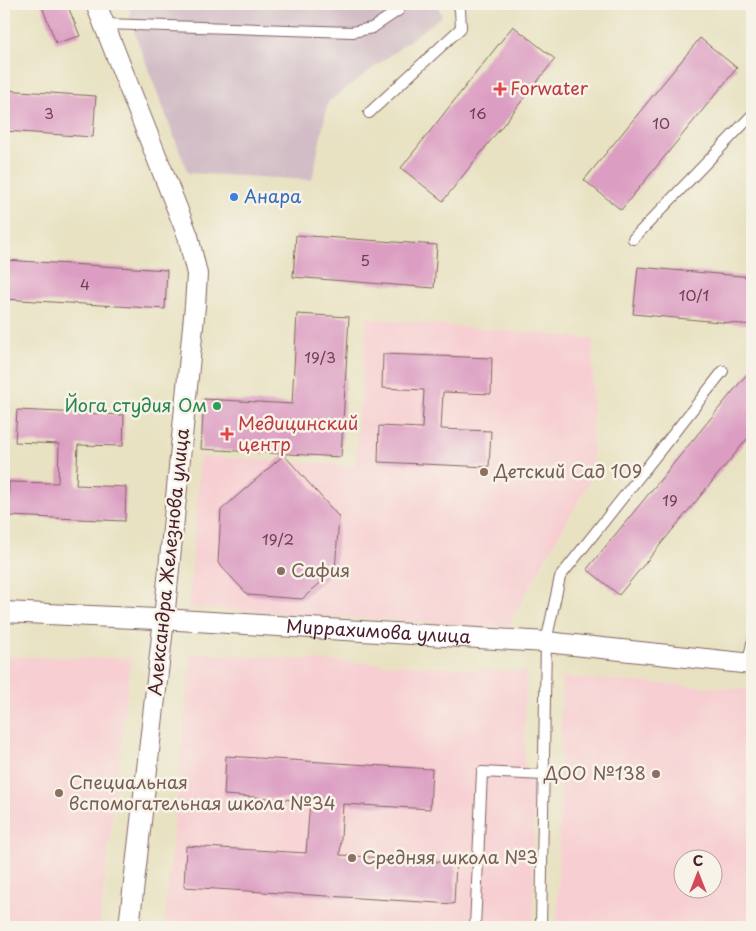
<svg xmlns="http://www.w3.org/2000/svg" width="756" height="931" font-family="'Playpen Sans',sans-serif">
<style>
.built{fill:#f7cfd2;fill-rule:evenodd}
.industrial{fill:#d2bdc6}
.building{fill:#dc9dc2}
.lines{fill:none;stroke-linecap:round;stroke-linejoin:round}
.service-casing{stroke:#816360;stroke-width:12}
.minor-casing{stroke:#816360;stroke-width:22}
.service{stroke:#fff;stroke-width:10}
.minor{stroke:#fff;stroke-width:20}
.health-dot{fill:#e0444e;stroke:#f7f3e8;stroke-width:2}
.shop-dot{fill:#3f7fe0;stroke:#f7f3e8;stroke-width:2}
.leisure-dot{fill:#2e9e5b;stroke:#f7f3e8;stroke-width:2}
.education-dot{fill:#8d6e63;stroke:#f7f3e8;stroke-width:2}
.labels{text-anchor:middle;stroke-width:5;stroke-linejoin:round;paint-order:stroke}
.number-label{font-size:15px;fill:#6e3e51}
.health-label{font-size:18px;fill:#be3a42;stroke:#f7f3e8;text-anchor:start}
.shop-label{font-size:18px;fill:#366cbe;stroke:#f7f3e8;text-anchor:start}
.leisure-label{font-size:18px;fill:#27864d;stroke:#f7f3e8;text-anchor:end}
.education-label{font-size:18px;fill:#785e54;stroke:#f7f3e8;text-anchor:start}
.street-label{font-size:18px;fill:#4a1f2b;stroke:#f7f3e8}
</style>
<rect width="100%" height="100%" fill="#f7f3e8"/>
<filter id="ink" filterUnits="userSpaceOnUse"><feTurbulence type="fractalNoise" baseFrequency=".02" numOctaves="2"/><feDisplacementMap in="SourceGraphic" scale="10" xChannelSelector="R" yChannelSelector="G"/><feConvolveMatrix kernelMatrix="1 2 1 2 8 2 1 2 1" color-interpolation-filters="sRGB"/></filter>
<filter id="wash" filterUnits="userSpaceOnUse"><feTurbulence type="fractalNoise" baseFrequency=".0096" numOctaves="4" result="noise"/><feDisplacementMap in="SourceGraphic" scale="20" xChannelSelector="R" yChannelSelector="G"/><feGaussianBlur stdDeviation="1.12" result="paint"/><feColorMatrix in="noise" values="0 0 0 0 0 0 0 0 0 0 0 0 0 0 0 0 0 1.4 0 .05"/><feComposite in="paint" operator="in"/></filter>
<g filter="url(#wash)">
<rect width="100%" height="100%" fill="#e8e2c2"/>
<path class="built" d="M 367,318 L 593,339 L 592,477 L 506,628 L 189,607 L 200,456 L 355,466 Z
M 191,653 L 526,672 L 524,762 L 534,788 L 533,927 L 164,927 Z
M 4,657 L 131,658 L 99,927 L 4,927 Z
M 562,677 L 752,690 L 752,927 L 557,927 ZM 714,858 L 714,888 L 684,888 L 684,858 Z"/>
<path class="industrial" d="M 130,4 L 437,4 L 442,16 L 328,102 L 312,180 L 188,173 L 130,21 Z"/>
<g id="blocks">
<path class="building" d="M 41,4 L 67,4 L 80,36 L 56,43 Z
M 513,26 L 555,59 L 443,201 L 401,168 Z
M 700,38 L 737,68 L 621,210 L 584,180 Z
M 4,90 L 96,96 L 93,137 L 4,131 Z
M 296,235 L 437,245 L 434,288 L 293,277 Z
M 4,260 L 167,270 L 165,309 L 4,299 Z
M 638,267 L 752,277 L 752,325 L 633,314 Z
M 297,314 L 349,317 L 341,457 L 201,449 L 204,399 L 292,404 Z
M 383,354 L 492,358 L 491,394 L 443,392 L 441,429 L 491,431 L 489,467 L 378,462 L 379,426 L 422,428 L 424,390 L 382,388 Z
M 752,368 L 752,433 L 619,595 L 587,569 Z
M 17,410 L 124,415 L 123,446 L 78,445 L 76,485 L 126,487 L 125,521 L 8,516 L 9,482 L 58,483 L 59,444 L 15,442 Z
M 284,455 L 339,517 L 335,570 L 302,599 L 248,595 L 218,563 L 221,510 Z
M 226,756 L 432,769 L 430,809 L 343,804 L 340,855 L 456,863 L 454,904 L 184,887 L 186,846 L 306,853 L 310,801 L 224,795 Z"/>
</g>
</g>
<g filter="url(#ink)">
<use href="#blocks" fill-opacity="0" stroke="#816360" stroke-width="1"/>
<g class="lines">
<g class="service-casing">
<path id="service" d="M 104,24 L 352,32 L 372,28 L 399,10 L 400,4
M 369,113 L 461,28 L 460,9 L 457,4
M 633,239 L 752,115
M 748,663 L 752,643
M 475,927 L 482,772 L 544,775
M 541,927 L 546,642 L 560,577 L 723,371"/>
</g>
<g class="minor-casing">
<g id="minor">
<path d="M 96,4 L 188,236 L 197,274 L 195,306 L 164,619 L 129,927"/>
<path id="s1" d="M 4,612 L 178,620 L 546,642 L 752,664"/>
</g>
</g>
<use href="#service" class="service"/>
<use href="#minor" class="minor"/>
</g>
</g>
<g class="health-dot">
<path d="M497.5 81.5h5v5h5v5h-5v5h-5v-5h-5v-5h5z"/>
<path d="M224.5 426.5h5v5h5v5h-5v5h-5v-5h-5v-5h5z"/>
</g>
<circle class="shop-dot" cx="234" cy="197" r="5"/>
<circle class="leisure-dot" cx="217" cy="406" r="5"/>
<g class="education-dot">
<circle cx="484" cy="472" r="5"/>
<circle cx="281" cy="571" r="5"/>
<circle cx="656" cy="774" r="5"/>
<circle cx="59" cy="793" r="5"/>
<circle cx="352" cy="858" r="5"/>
</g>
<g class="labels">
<g class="number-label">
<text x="49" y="119">3</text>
<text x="478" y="119">16</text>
<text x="661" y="129">10</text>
<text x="365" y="266">5</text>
<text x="85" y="290">4</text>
<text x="694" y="301">10/1</text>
<text x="320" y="363">19/3</text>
<text x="670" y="506">19</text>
<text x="278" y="545">19/2</text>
</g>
<g class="health-label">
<text x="510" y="95">Forwater</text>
<text x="238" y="430">Медицинский<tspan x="238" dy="21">центр</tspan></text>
</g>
<g class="shop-label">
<text x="244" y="203">Анара</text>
</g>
<g class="leisure-label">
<text x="207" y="412">Йога студия Ом</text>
</g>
<g class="education-label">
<text x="494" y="478">Детский Сад 109</text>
<text x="291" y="577">Сафия</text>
<text x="646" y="780" text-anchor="end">ДОО №138</text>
<text x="69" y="789">Специальная<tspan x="69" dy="21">вспомогательная школа №34</tspan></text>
<text x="362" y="864">Средняя школа №3</text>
</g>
<g class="street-label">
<text transform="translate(169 562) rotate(-84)" y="6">Александра Железнова улица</text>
<text dy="6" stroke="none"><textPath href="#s1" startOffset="375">Миррахимова улица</textPath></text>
</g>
</g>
<rect width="756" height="931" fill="none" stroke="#f7f3e8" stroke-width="20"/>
<g transform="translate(698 874)"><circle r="24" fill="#f7f3e8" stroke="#b29e9c"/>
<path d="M0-4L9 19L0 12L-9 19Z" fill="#d1495b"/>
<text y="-8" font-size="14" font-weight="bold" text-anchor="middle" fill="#4a1f2b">С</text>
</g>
</svg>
